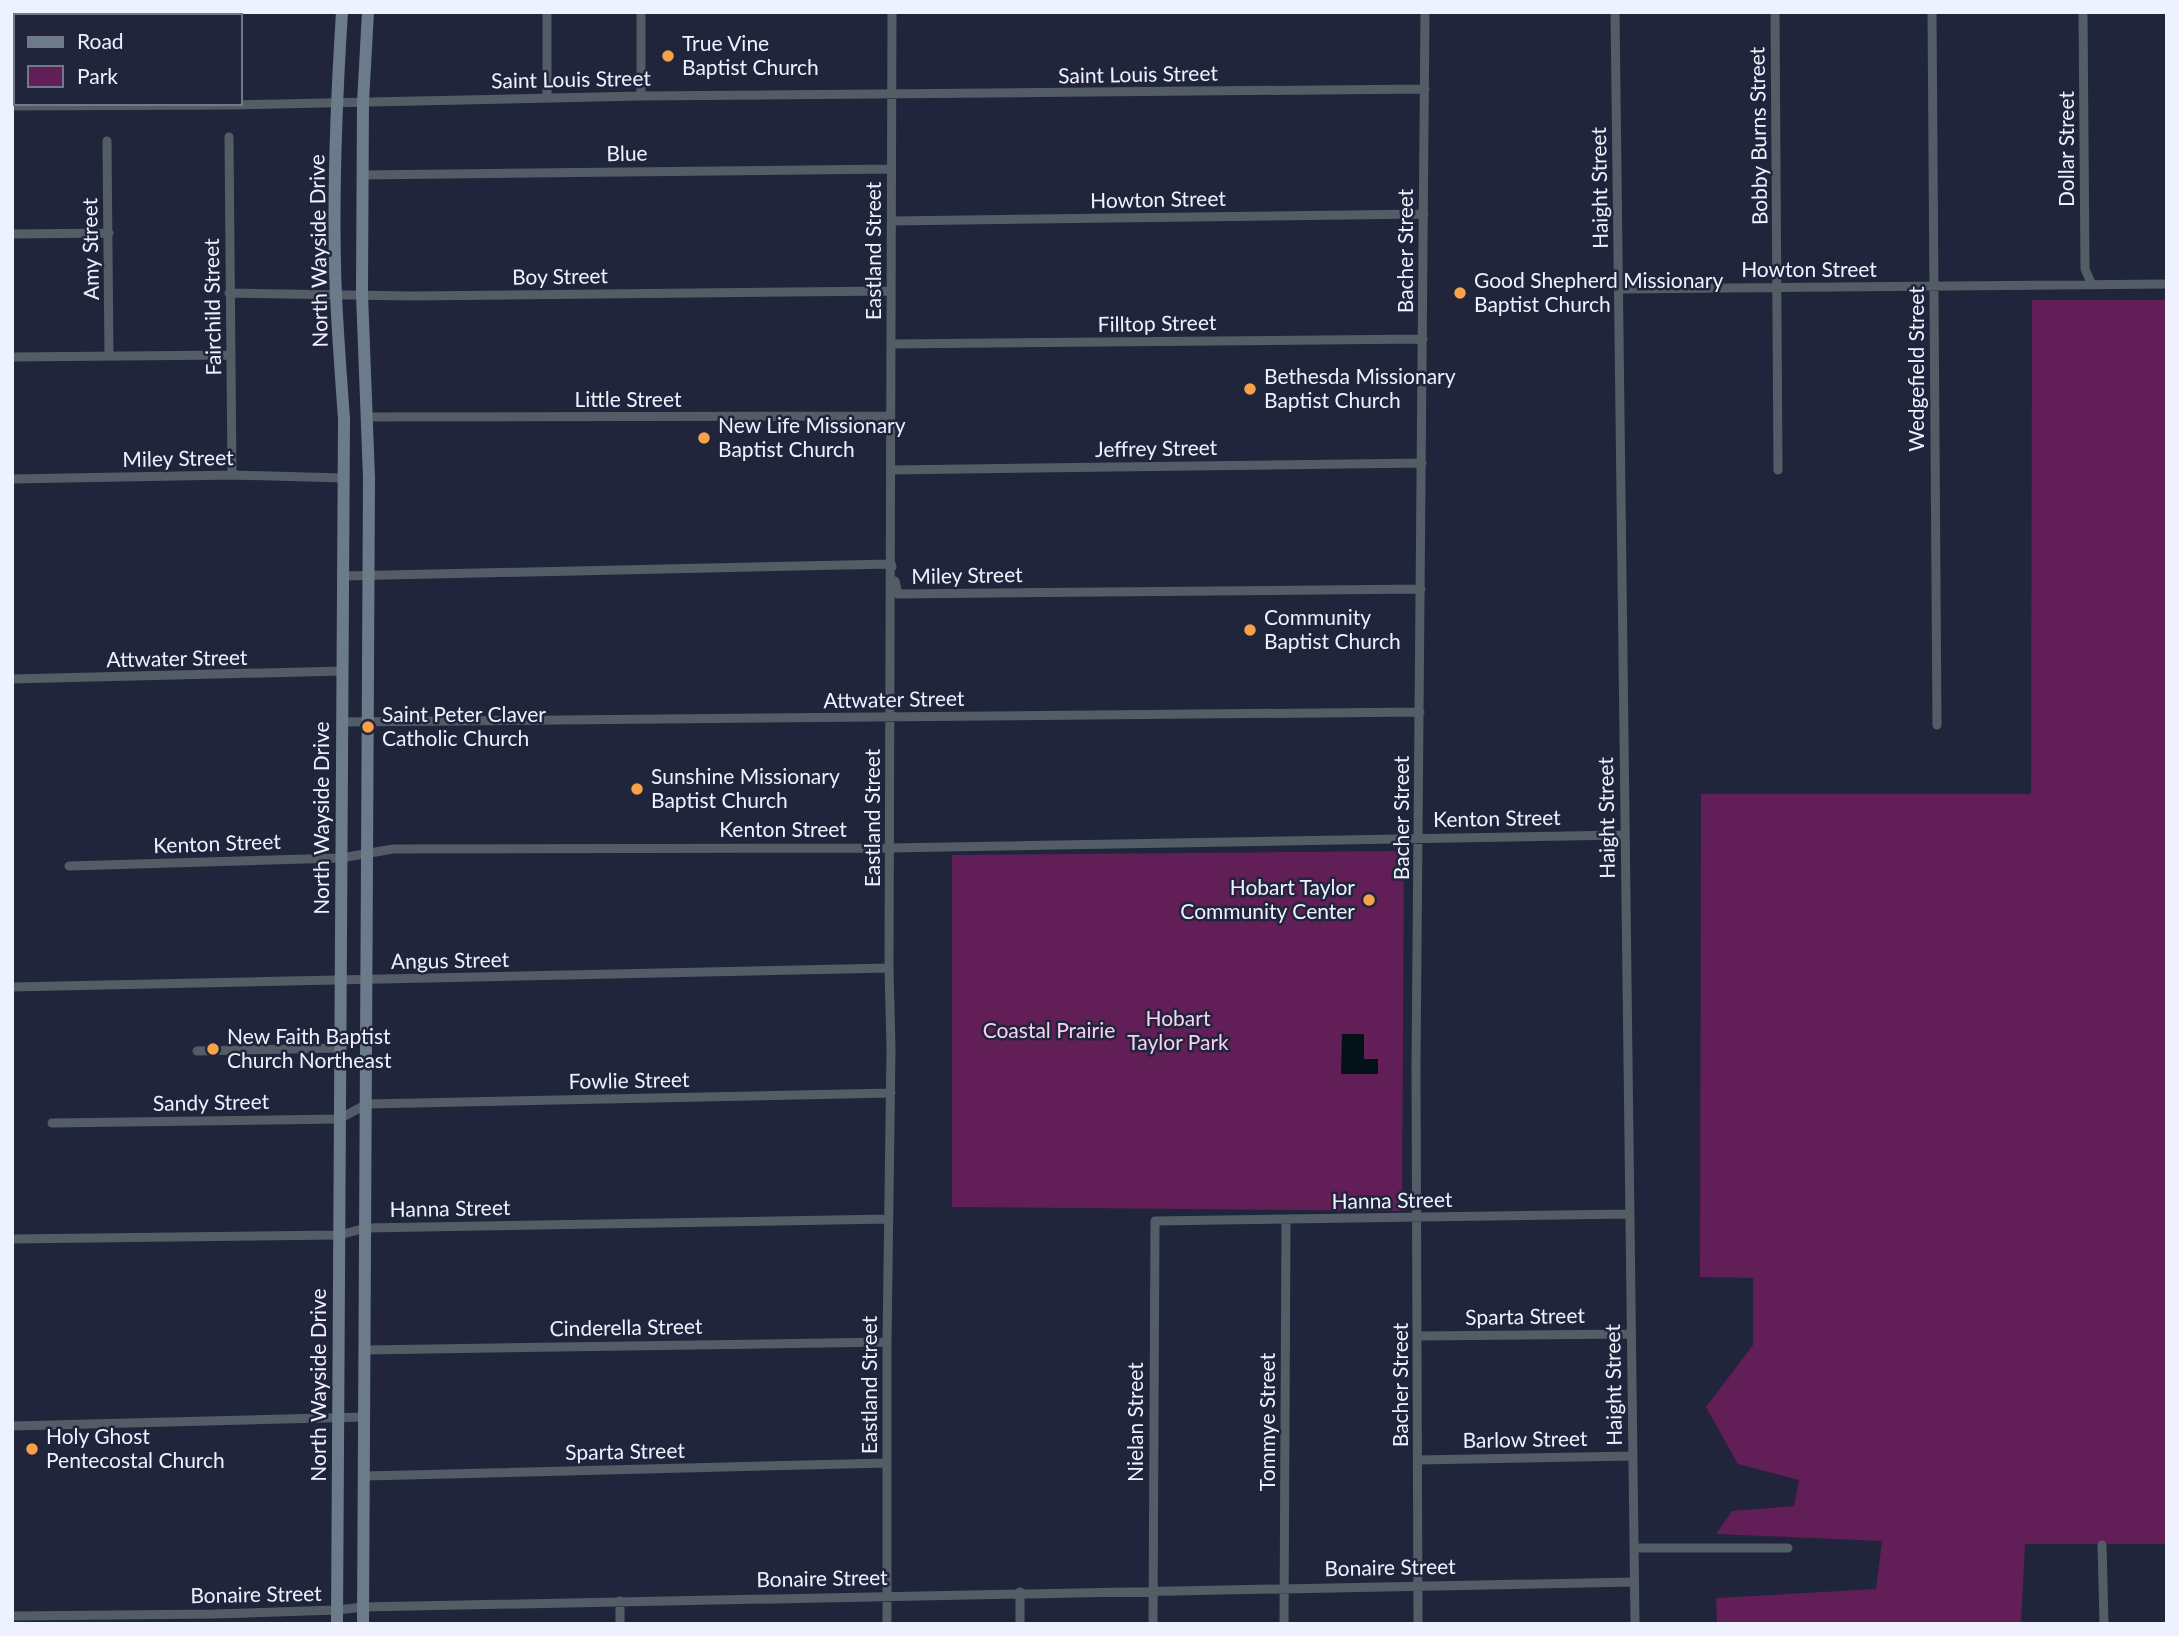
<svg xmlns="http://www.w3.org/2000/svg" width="2179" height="1636" font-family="Lato,sans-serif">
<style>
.green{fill:#611e57}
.water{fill:#031216}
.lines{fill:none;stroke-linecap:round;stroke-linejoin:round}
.minor{stroke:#535d66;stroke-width:9}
.secondary{stroke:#6c7b8a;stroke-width:12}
.poi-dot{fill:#f7a149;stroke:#20253b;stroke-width:2.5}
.labels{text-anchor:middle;stroke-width:5;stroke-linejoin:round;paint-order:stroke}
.poi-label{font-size:21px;fill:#eef1fe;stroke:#20253b;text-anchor:start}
.street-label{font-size:21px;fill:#eef1fe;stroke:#20253b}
.park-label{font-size:21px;fill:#fad1f0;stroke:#20253b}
</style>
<rect width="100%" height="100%" fill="#20253b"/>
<path class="green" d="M 2032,300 L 2167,300 L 2167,1544 L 2025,1544 L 2021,1624 L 1717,1624 L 1716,1598 L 1876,1589 L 1882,1541 L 1716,1534 L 1732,1511 L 1794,1506 L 1799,1480 L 1738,1464 L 1706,1407 L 1753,1345 L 1753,1278 L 1700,1277 L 1701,794 L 2031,794 Z
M 1404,851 L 1402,1211 L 952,1207 L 952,855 Z"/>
<path class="water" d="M 1342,1034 L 1364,1034 L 1364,1059 L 1378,1059 L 1378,1074 L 1341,1074 Z"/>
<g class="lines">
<path class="minor" d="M 1615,12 L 1635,1624
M 1775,12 L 1778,470
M 1932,12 L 1937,725
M 2083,12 L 2085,269 L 2092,285
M 641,96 L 641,12
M 547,98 L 547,12
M 12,106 L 232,105 L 641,96 L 1425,89
M 229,137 L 232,475
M 107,141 L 109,356
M 363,175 L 891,169
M 892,221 L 1424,214
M 12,234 L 109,233
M 1619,289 L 2167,284
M 229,293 L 411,296 L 891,291
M 891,344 L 1423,339
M 12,357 L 231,355
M 366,417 L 890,416
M 891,470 L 1422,463
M 12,479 L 232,475 L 343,478
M 343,576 L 891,564 L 892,567
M 895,581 L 898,594 L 1421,589
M 12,679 L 342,671
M 342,722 L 1420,712
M 69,866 L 341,858 L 393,849 L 890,848 L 1624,835
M 12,987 L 889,968
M 197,1051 L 340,1048
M 52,1123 L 339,1119 L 367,1104 L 891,1093
M 12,1239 L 339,1235 L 366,1228 L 889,1219
M 1418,1336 L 1631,1334
M 365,1350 L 887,1342
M 12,1426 L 365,1417
M 1418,1460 L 1633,1456
M 365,1476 L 887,1463
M 2102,1545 L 2104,1624
M 1634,1548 L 1788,1548
M 1020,1592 L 1020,1624
M 620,1601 L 620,1624
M 12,1616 L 214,1614 L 337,1610 L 363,1607 L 1634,1582
M 887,1624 L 887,1342 L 891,1049 L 889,968 L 892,12
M 1153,1624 L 1155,1221 L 1629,1214
M 1284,1624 L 1286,1221
M 1418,1624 L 1416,1066 L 1425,12"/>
<path class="secondary" d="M 337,1624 L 344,419 C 341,378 338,337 336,296 C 332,202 336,106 342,12
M 363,1624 L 369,478 L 362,294 L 363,102 L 368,12"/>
</g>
<g class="poi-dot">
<circle cx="668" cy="56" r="7"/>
<circle cx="1460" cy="293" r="7"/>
<circle cx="1250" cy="389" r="7"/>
<circle cx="704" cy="438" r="7"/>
<circle cx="1250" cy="630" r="7"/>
<circle cx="368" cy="727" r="7"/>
<circle cx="637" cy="789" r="7"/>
<circle cx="1369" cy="900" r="7"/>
<circle cx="213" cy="1049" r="7"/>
<circle cx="32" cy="1449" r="7"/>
</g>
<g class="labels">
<g class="poi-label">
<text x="682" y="51">True Vine<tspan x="682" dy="24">Baptist Church</tspan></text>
<text x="1474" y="288">Good Shepherd Missionary<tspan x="1474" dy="24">Baptist Church</tspan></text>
<text x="1264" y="384">Bethesda Missionary<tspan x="1264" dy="24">Baptist Church</tspan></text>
<text x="718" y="433">New Life Missionary<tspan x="718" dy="24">Baptist Church</tspan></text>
<text x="1264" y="625">Community<tspan x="1264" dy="24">Baptist Church</tspan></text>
<text x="382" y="722">Saint Peter Claver<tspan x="382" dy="24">Catholic Church</tspan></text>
<text x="651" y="784">Sunshine Missionary<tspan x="651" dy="24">Baptist Church</tspan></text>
<text x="1355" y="895" text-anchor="end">Hobart Taylor<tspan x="1355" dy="24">Community Center</tspan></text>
<text x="227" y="1044">New Faith Baptist<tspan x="227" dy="24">Church Northeast</tspan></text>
<text x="46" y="1444">Holy Ghost<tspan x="46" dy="24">Pentecostal Church</tspan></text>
</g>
<g class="street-label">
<text transform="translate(1138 75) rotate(-1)" y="7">Saint Louis Street</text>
<text transform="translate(571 80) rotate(-1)" y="7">Saint Louis Street</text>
<text transform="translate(1759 136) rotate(-91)" y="7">Bobby Burns Street</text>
<text transform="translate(2067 149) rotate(-90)" y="7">Dollar Street</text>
<text transform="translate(627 154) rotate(-1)" y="7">Blue</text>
<text transform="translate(1600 188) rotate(-91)" y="7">Haight Street</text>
<text transform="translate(1158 200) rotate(-1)" y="7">Howton Street</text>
<text transform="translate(91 249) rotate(-91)" y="7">Amy Street</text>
<text transform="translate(319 251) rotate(-91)" y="7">North Wayside Drive</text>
<text transform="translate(874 251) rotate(-90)" y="7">Eastland Street</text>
<text transform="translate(1406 251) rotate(-90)" y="7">Bacher Street</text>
<text x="1809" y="277">Howton Street</text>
<text transform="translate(560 277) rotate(-1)" y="7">Boy Street</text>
<text transform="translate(213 307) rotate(-91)" y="7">Fairchild Street</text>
<text transform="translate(1157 324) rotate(-1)" y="7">Filltop Street</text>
<text transform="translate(1917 369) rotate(-90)" y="7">Wedgefield Street</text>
<text x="628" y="407">Little Street</text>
<text transform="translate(1156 449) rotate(-1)" y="7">Jeffrey Street</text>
<text transform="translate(178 459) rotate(-1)" y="7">Miley Street</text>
<text transform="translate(967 576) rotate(-1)" y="7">Miley Street</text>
<text transform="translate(177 659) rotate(-1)" y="7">Attwater Street</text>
<text transform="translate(894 700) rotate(-1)" y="7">Attwater Street</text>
<text transform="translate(322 818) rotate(-90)" y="7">North Wayside Drive</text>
<text transform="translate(873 818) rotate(-90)" y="7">Eastland Street</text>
<text transform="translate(1402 818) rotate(-90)" y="7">Bacher Street</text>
<text transform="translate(1607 818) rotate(-91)" y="7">Haight Street</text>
<text transform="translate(1497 819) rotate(-1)" y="7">Kenton Street</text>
<text x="783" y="837">Kenton Street</text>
<text transform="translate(217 844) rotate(-2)" y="7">Kenton Street</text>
<text transform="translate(450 961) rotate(-1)" y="7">Angus Street</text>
<text transform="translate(629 1081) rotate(-1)" y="7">Fowlie Street</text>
<text transform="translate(211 1103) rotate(-1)" y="7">Sandy Street</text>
<text transform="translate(1392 1201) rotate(-1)" y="7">Hanna Street</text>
<text transform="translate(450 1209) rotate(-1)" y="7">Hanna Street</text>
<text transform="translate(1525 1317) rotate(-1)" y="7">Sparta Street</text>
<text transform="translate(626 1328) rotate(-1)" y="7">Cinderella Street</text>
<text transform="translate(319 1385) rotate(-90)" y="7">North Wayside Drive</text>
<text transform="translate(870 1385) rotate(-90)" y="7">Eastland Street</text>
<text transform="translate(1401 1385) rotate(-90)" y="7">Bacher Street</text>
<text transform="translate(1614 1385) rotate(-91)" y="7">Haight Street</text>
<text transform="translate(1136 1422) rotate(-90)" y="7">Nielan Street</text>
<text transform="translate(1268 1422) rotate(-90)" y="7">Tommye Street</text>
<text transform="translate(1525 1440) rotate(-1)" y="7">Barlow Street</text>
<text transform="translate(625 1452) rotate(-1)" y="7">Sparta Street</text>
<text transform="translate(1390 1568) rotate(-1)" y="7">Bonaire Street</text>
<text transform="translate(822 1579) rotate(-1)" y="7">Bonaire Street</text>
<text transform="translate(256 1595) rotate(-1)" y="7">Bonaire Street</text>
</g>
<g class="park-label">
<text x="1178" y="1026">Hobart<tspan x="1178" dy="24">Taylor Park</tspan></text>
<text x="1049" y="1038">Coastal Prairie</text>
</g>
</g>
<rect width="2179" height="1636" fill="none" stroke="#eef1fe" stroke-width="28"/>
<rect x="14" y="14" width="228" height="91" fill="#20253b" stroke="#727789" stroke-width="2"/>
<rect x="28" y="37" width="35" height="10" fill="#6c7b8a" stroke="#727789" stroke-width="2"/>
<text x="77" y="49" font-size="21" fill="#eef1fe">Road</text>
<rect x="28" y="66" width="35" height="21" fill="#611e57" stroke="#727789" stroke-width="2"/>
<text x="77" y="84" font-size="21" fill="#eef1fe">Park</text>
</svg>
